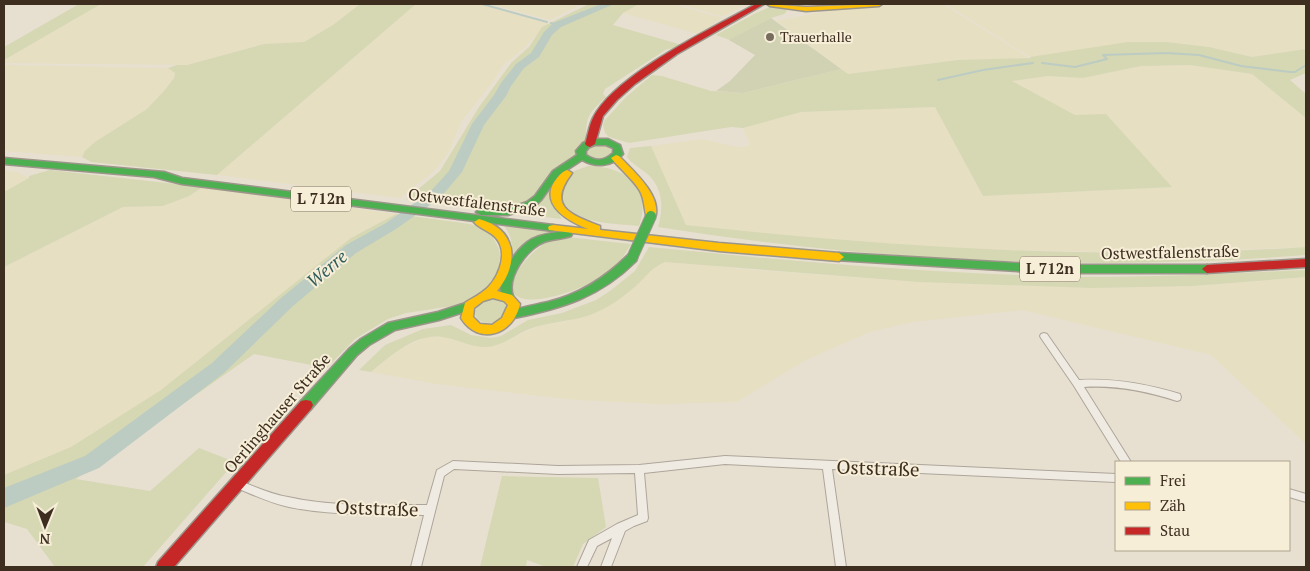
<svg xmlns="http://www.w3.org/2000/svg" width="1310" height="571" font-family="'PT Serif',serif">
<style>
.farmland{fill:#e6dfc2}
.green{fill:#d6d7b3}
.cemetery{fill:#d1d1b3}
.lines{fill:none;stroke-linecap:round;stroke-linejoin:round}
.stream{stroke:#bcccc2;stroke-width:2}
.river{fill:#bcccc2;fill-rule:evenodd}
.street-casing{stroke:#ada599;stroke-width:2}
.fast-casing{stroke:#9c958a;stroke-width:3}
.slow-casing{stroke:#9c958a;stroke-width:3}
.jam-casing{stroke:#9c958a;stroke-width:3}
.street{fill:#efebe3;fill-rule:evenodd}
.fast{fill:#4caf50;fill-rule:evenodd}
.slow{fill:#ffc107;fill-rule:evenodd}
.jam{fill:#c62828;fill-rule:evenodd}
.fast-bridge-casing{stroke:#9c958a;stroke-width:12;stroke-linecap:butt}
.fast-bridge{stroke:#4caf50;stroke-width:10}
.poi-dot{fill:#786c5e;stroke:#f7eed8;stroke-width:2}
.labels{text-anchor:middle;stroke-width:4;stroke-linejoin:round;paint-order:stroke}
.far-poi-label{font-size:14px;fill:#3d2e20;stroke:#f7eed8;text-anchor:start}
.shield{fill:#f7eed8;stroke:#756857;stroke-width:1}
.shield-label{font-size:15px;font-weight:bold;fill:#3d2e20}
.street-label{font-size:16px;fill:#3d2e20;stroke:#f7eed8}
.water-label{font-size:18px;font-style:italic;fill:#2f5d5a;stroke:#f7eed8}
.near-street-label{font-size:19px;fill:#3d2e20;stroke:#f7eed8}
</style>
<rect width="100%" height="100%" fill="#e7e0d1"/>
<path class="farmland" d="M 101,4 L 360,4 L 333,25 L 304,42 L 264,44 L 187,65 L 4,63 L 4,60 Z
M 416,4 L 478,4 L 548,23 L 521,51 L 503,65 L 494,80 L 461,122 L 449,152 L 433,172 L 400,198 L 217,175 Z
M 489,4 L 581,4 L 550,20 Z
M 639,4 L 672,4 L 723,18 L 698,34 L 623,13 Z
M 678,4 L 747,4 L 727,15 L 721,16 Z
M 899,4 L 943,4 L 1029,58 L 958,60 L 848,74 L 777,21 L 832,10 Z
M 946,4 L 1306,4 L 1306,49 L 1252,57 L 1209,47 L 1166,42 L 1030,57 Z
M 4,65 L 168,68 L 175,73 L 174,78 L 164,91 L 147,109 L 95,142 L 82,157 L 4,151 Z
M 1190,65 L 1252,74 L 1306,118 L 1306,247 L 1153,253 L 968,249 L 812,239 L 686,225 L 651,146 L 702,139 L 737,147 L 749,146 L 750,144 L 743,128 L 801,112 L 935,107 L 983,196 L 1171,187 L 1106,115 L 1075,115 L 1011,81 L 1048,76 L 1083,78 L 1141,66 Z
M 4,171 L 17,172 L 29,178 L 4,192 Z
M 203,187 L 396,214 L 351,238 L 161,390 L 71,447 L 4,475 L 4,267 L 123,207 L 163,206 L 189,196 Z
M 677,261 L 740,269 L 919,282 L 1092,288 L 1193,286 L 1306,277 L 1306,444 L 1211,355 L 1022,310 L 913,322 L 870,332 L 806,360 L 737,402 L 661,404 L 577,400 L 436,384 L 371,372 L 400,349 L 426,337 L 447,337 L 472,345 L 514,337 L 538,326 L 567,321 L 589,315 L 639,282 L 654,267 L 665,262 Z"/>
<path class="green" d="M 79,4 L 101,4 L 4,60 L 4,47 Z
M 360,4 L 416,4 L 217,175 L 91,162 L 82,157 L 85,151 L 95,142 L 147,109 L 164,91 L 174,78 L 175,73 L 168,68 L 177,65 L 187,65 L 264,44 L 304,42 L 333,25 Z
M 589,4 L 639,4 L 623,13 L 613,25 L 682,45 L 676,48 L 667,49 L 605,89 L 603,94 L 606,97 C 588,114 586,116 586,140 L 578,147 L 574,158 L 549,175 L 535,195 L 529,200 L 512,208 L 497,209 L 406,199 L 440,171 L 479,107 L 511,63 L 529,47 L 542,27 Z
M 770,7 L 785,9 L 787,11 L 784,14 L 771,18 L 730,40 L 716,35 L 754,14 Z
M 1128,42 L 1166,42 L 1209,47 L 1252,57 L 1306,49 L 1306,73 L 1290,80 L 1306,94 L 1306,118 L 1252,74 L 1190,65 L 1141,66 L 1083,78 L 1048,76 L 1012,81 L 1075,115 L 1106,114 L 1172,187 L 983,196 L 935,107 L 801,112 L 743,128 L 731,127 L 629,143 L 609,137 L 605,133 L 603,125 L 605,120 L 626,97 L 652,75 L 662,76 L 711,91 L 743,93 L 841,69 L 848,74 L 958,60 L 1031,58 L 1030,57 Z
M 599,145 L 607,146 L 611,150 L 610,156 L 598,160 L 588,156 L 588,149 Z
M 651,146 L 686,225 C 892,247 1099,261 1306,247 L 1306,255 C 1090,272 872,261 658,227 C 664,207 663,186 645,172 C 639,167 631,163 627,157 L 630,148 Z
M 588,166 C 624,166 653,186 639,226 C 612,223 582,225 563,203 L 561,189 L 574,171 Z
M 50,170 L 203,187 L 189,196 L 163,206 L 123,207 L 4,267 L 4,192 L 29,178 L 29,176 Z
M 550,188 L 552,188 L 551,202 L 562,219 L 518,214 L 531,207 Z
M 396,214 L 470,224 L 479,227 L 491,234 L 499,249 L 500,258 L 498,271 L 490,286 L 459,305 L 406,313 L 388,319 L 355,339 L 327,368 L 254,354 L 76,479 L 150,491 L 199,448 L 235,462 L 143,567 L 55,567 L 27,529 L 4,522 L 4,475 L 71,447 L 161,390 L 351,238 Z
M 504,226 L 505,226 L 549,231 L 524,245 L 511,260 C 512,246 514,239 504,226 Z
M 567,237 L 631,244 C 625,254 619,264 610,271 C 594,285 531,311 514,294 C 502,282 532,252 542,245 C 549,240 558,238 567,237 Z
M 649,247 C 781,260 913,272 1045,276 C 1132,279 1219,274 1306,270 L 1306,277 L 1193,286 L 1092,288 L 919,282 L 665,262 C 653,267 648,274 639,283 C 624,297 607,309 587,316 C 570,321 552,322 535,327 C 518,332 504,346 486,347 C 472,347 461,341 448,338 C 418,330 393,354 371,372 L 359,370 L 385,345 L 423,329 L 451,325 L 471,335 L 491,338 L 501,336 L 528,320 L 562,313 L 596,300 L 610,291 L 635,271 Z
M 487,300 L 497,300 L 505,304 L 507,311 C 502,323 489,326 478,320 L 474,313 L 478,306 Z
M 502,476 L 598,478 L 606,527 L 583,544 L 573,567 L 546,567 L 527,560 L 526,567 L 480,567 Z"/>
<path class="cemetery" d="M 771,18 L 841,69 L 743,93 L 716,91 L 730,81 L 755,55 L 729,40 Z"/>
<g class="lines">
<path class="stream" d="M 482,4 L 547,22
M 551,23 L 557,25
M 1042,63 L 1075,67 L 1107,59 L 1103,55 L 1166,53 L 1199,55 L 1241,66 L 1290,72 L 1295,72 L 1306,65
M 938,80 L 983,70 L 1033,63"/>
<path class="river" d="M 601,4 L 614,4 L 561,27 L 552,35 L 539,57 L 524,68 L 511,86 L 506,96 L 484,125 L 462,172 L 440,198 L 396,229 L 356,253 L 293,306 L 224,373 L 99,468 L 4,508 L 4,488 L 85,456 L 212,363 L 281,298 L 346,245 L 386,223 L 430,192 L 449,171 L 472,124 L 494,95 L 501,83 L 516,64 L 531,53 L 544,32 L 553,23 Z"/>
<g class="street-casing">
<path id="street" d="M 1044,333 L 1047,334 L 1079,380 C 1114,378 1147,384 1180,394 L 1181,397 L 1180,400 L 1177,401 C 1146,391 1116,385 1084,387 L 1131,462 L 1121,462 L 1074,386 L 1041,338 L 1040,336 L 1041,334 Z
M 725,456 L 1116,474 L 1116,482 L 832,469 L 846,567 L 836,567 L 823,469 L 725,464 L 644,473 L 648,518 L 647,521 L 634,526 L 625,531 L 611,567 L 601,567 L 612,538 L 597,546 L 587,567 L 577,567 L 589,540 L 617,524 L 638,515 L 635,473 L 558,474 L 454,469 L 444,476 L 421,567 L 411,567 L 424,515 C 379,514 333,516 289,507 C 270,503 252,494 234,487 L 232,484 L 234,481 L 237,480 C 254,486 270,494 288,497 C 333,507 381,505 427,505 L 437,470 L 453,461 L 558,466 L 639,465 Z
M 1289,489 L 1306,494 L 1306,502 L 1289,497 Z"/>
</g>
<g class="fast-casing">
<path id="fast" d="M 594,139 L 608,139 L 620,145 L 623,154 C 612,167 596,168 582,160 L 559,175 L 541,200 L 535,206 L 508,215 L 481,215 L 476,212 L 481,209 L 507,209 L 527,202 L 535,196 L 553,171 L 577,155 L 576,151 L 583,143 ZM 595,145 L 606,145 L 613,148 L 613,153 C 604,161 596,162 586,155 L 586,151 L 589,147 Z
M 4,158 L 164,172 L 182,178 L 553,225 L 558,228 L 553,231 L 182,184 L 154,177 L 4,164 Z
M 567,231 L 572,234 L 571,236 C 562,239 552,239 544,242 C 527,249 506,277 513,296 L 511,299 L 503,299 C 493,281 516,248 532,239 C 543,234 555,232 567,231 Z
M 839,253 L 1051,265 L 1207,265 L 1212,269 L 1207,273 L 1051,273 L 835,260 L 834,257 L 835,254 Z
M 632,254 L 636,255 L 637,258 L 636,261 C 600,297 563,308 514,318 L 510,317 L 508,314 L 510,311 C 522,307 535,305 548,302 C 580,294 605,278 628,255 Z
M 469,302 L 473,303 L 475,306 L 473,309 L 439,320 L 395,330 L 369,345 L 357,355 L 311,409 L 306,410 L 301,409 L 299,405 L 301,401 L 349,349 L 361,339 L 388,323 L 438,312 Z"/>
</g>
<g class="slow-casing">
<path id="slow" d="M 767,4 L 806,7 L 882,4 L 879,6 L 806,11 L 770,6 Z
M 616,155 L 619,156 C 632,170 663,196 655,218 L 647,218 C 644,210 645,200 640,191 C 633,179 620,169 611,158 Z
M 567,170 L 572,173 C 547,206 569,214 600,226 L 600,230 L 719,243 L 839,253 L 844,257 L 839,261 L 719,251 L 549,230 L 548,228 L 549,226 L 553,225 L 588,229 C 570,222 542,207 553,184 C 556,179 561,172 567,170 Z
M 479,219 C 517,229 520,264 497,291 L 512,295 L 520,304 C 514,334 479,347 461,318 L 465,303 C 470,299 476,297 481,293 C 497,283 510,254 496,238 C 490,231 480,229 474,222 ZM 493,298 L 504,301 L 508,305 L 502,318 L 492,325 L 480,324 L 473,317 L 474,308 L 483,301 Z"/>
</g>
<g class="jam-casing">
<path id="jam" d="M 756,4 L 764,4 L 677,54 L 635,84 L 617,100 L 603,116 L 595,144 L 590,147 L 587,146 L 585,144 C 588,135 589,126 593,118 C 614,75 714,27 756,4 Z
M 1306,259 L 1306,267 L 1207,273 L 1202,269 L 1207,265 Z
M 306,400 L 311,401 L 313,405 L 311,409 L 174,567 L 156,567 L 158,562 L 301,401 Z"/>
</g>
<use href="#street" class="street"/>
<use href="#fast" class="fast"/>
<use href="#slow" class="slow"/>
<use href="#jam" class="jam"/>
<g class="fast-bridge-casing">
<path id="fast-bridge" d="M 632,258 L 651,216"/>
</g>
<use href="#fast-bridge" class="fast-bridge"/>
</g>
<circle class="poi-dot" cx="770" cy="37" r="5"/>
<g class="labels">
<g class="far-poi-label">
<text x="780" y="42">Trauerhalle</text>
</g>
<g class="shield">
<rect x="291" y="186.5" width="60" height="25" rx="4"/>
<rect x="1020" y="256.5" width="60" height="25" rx="4"/>
</g>
<g class="shield-label">
<text x="321" y="204">L 712n</text>
<text x="1050" y="274">L 712n</text>
</g>
<g class="street-label">
<text transform="translate(477 202) rotate(7)" y="6">Ostwestfalenstraße</text>
<text transform="translate(1170 252) rotate(-1)" y="6">Ostwestfalenstraße</text>
<text transform="translate(277 413) rotate(-49)" y="6">Oerlinghauser Straße</text>
</g>
<g class="water-label">
<text transform="translate(327 269) rotate(-40)" y="6">Werre</text>
</g>
<g class="near-street-label">
<text transform="translate(878 468) rotate(2)" y="7">Oststraße</text>
<text transform="translate(377 508) rotate(2)" y="7">Oststraße</text>
</g>
</g>
<rect width="1310" height="571" fill="none" stroke="#3d2e20" stroke-width="10"/>
<rect x="1115" y="461" width="175" height="90" fill="#f7eed8" stroke="#ada18e"/>
<rect x="1125" y="477" width="25" height="8" fill="#4caf50" stroke="#ada18e"/>
<text x="1160" y="486" font-size="15" fill="#3d2e20">Frei</text>
<rect x="1125" y="502" width="25" height="8" fill="#ffc107" stroke="#ada18e"/>
<text x="1160" y="511" font-size="15" fill="#3d2e20">Zäh</text>
<rect x="1125" y="527" width="25" height="8" fill="#c62828" stroke="#ada18e"/>
<text x="1160" y="536" font-size="15" fill="#3d2e20">Stau</text>
<g transform="translate(45 526) rotate(181)" stroke="#f7eed8" stroke-width="4" paint-order="stroke">
<path d="M0-4L9 19L0 12L-9 19Z" fill="#3d2e20"/>
<text y="-8" font-size="14" font-weight="bold" text-anchor="middle" fill="#3d2e20">N</text>
</g>
</svg>
